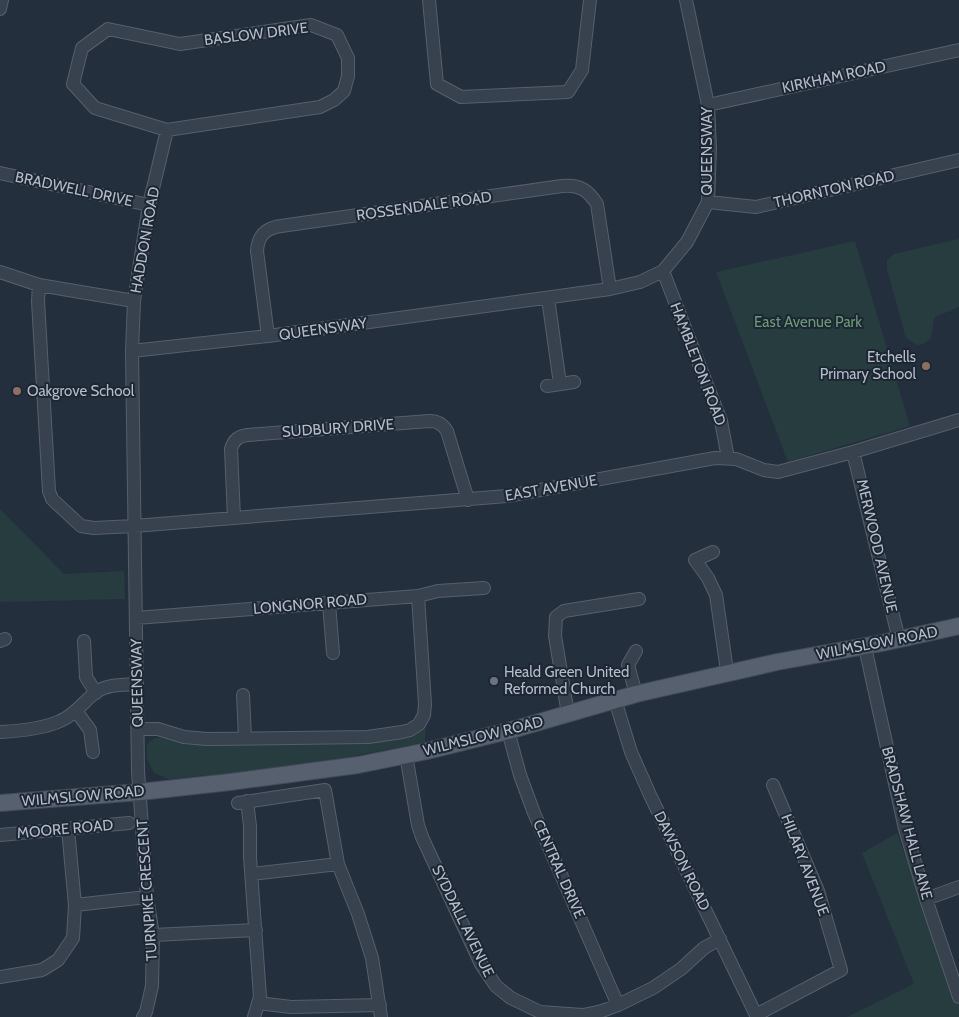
<svg xmlns="http://www.w3.org/2000/svg" width="959" height="1017" font-family="Cabin,sans-serif">
<style>
.green{fill:#263c3f}
.lines{fill:none;stroke-linecap:round;stroke-linejoin:round}
.minor-casing{stroke:#565f6c;stroke-width:14}
.major-casing{stroke:#414a57;stroke-width:18}
.minor{stroke:#38414e;stroke-width:12}
.major{stroke:#56606e;stroke-width:16}
.education-dot{fill:#8d6e63;stroke:#1d2633;stroke-width:2}
.worship-dot{fill:#6b7280;stroke:#1d2633;stroke-width:2}
.labels{text-anchor:middle;stroke-width:4;stroke-linejoin:round;paint-order:stroke}
.street-label{font-size:15px;fill:#b4bcc9;stroke:#1d2633}
.park-label{font-size:15px;fill:#6b9a76;stroke:#1d2633}
.poi-label{font-size:15px;fill:#b4bcc9;stroke:#1d2633;text-anchor:start}
</style>
<rect width="100%" height="100%" fill="#242f3e"/>
<path class="green" d="M 959,239 L 959,307 L 935,317 C 930,328 937,343 917,345 L 906,338 L 887,269 L 887,260 L 894,254 Z
M 855,241 L 910,426 L 788,462 L 716,272 Z
M 0,509 L 64,574 L 124,571 L 125,599 L 0,602 Z
M 426,718 L 425,742 L 354,756 L 264,770 L 169,779 L 154,773 L 147,759 L 147,745 C 155,731 168,740 181,743 C 188,744 194,745 202,745 L 374,742 Z
M 897,833 L 959,1005 L 959,1017 L 847,1017 L 914,984 L 862,853 Z"/>
<g class="lines">
<g class="minor-casing">
<path id="minor" d="M 429,0 L 437,84 L 461,97 L 568,92 L 582,70 L 590,0
M 0,9 L 2,0
M 311,25 L 337,35 L 348,58 L 348,76 L 344,91 L 334,100 L 320,107 L 167,130 L 95,108 L 73,84 L 82,48 L 108,29 L 180,44 Z
M 708,105 L 959,50
M 0,173 L 149,205
M 708,202 L 756,207 L 959,160
M 663,271 L 721,421 L 728,458
M 0,272 L 39,285 L 134,301
M 39,285 L 38,301 L 49,491 L 52,499 L 81,526 L 94,528 L 134,526 L 507,496 L 715,458 L 736,459 L 764,470 L 778,472 L 853,452 L 959,420
M 548,298 L 560,384
M 268,336 L 257,251 C 258,235 266,228 281,226 L 562,186 C 579,184 588,190 597,204 L 610,289
M 132,351 L 134,301 L 149,205 L 167,130
M 547,386 L 574,382
M 853,452 L 899,640
M 234,518 L 231,449 C 234,439 239,436 248,435 L 429,421 C 438,421 442,424 447,431 L 468,500
M 713,552 L 695,560 L 708,578 L 716,595 L 726,664 L 726,674
M 329,603 L 333,653
M 136,618 L 418,596 L 438,591 L 484,588
M 0,641 L 5,639
M 84,641 L 86,677 L 96,693
M 865,647 L 905,829 L 926,899 L 959,997
M 636,651 L 628,665 L 636,694
M 243,695 L 245,738
M 615,700 L 631,752 L 650,795 L 757,1017
M 76,711 L 90,730 L 93,752
M 568,714 L 555,636 L 556,617 L 564,611 L 639,599
M 138,729 L 158,729 L 184,737 L 207,739 L 368,737 L 402,732 L 410,730 L 419,724 L 424,715 L 425,704 L 418,596
M 508,731 L 520,775 L 534,813 L 618,1005
M 0,732 C 19,731 43,729 60,721 C 75,715 84,701 96,692 C 108,684 123,685 137,684
M 406,755 L 418,825 L 422,837 L 481,964 L 496,986 L 511,998 L 540,1012 L 583,1015 L 602,1011 L 618,1005 L 653,988 L 681,969 L 704,948 L 720,939
M 247,801 L 250,826 L 250,857 L 260,997 L 254,1017
M 238,803 L 325,790 L 338,864 L 358,914 L 372,958 L 381,1017
M 0,835 L 129,823
M 252,874 L 338,864
M 926,899 L 959,887
M 75,905 L 147,897
M 153,935 L 256,930
M 0,977 L 42,970 L 58,960 L 73,938 L 75,905 L 68,829
M 258,1003 L 291,1007 L 380,1005
M 756,1015 L 841,970 L 818,891 L 773,785
M 143,1017 L 146,1012 L 152,986 L 153,935 L 147,897 L 138,771 L 132,351 L 268,336 L 610,289 L 640,282 L 663,271 L 687,242 L 708,202 L 710,148 L 708,105 L 686,0"/>
</g>
<g class="major-casing">
<path id="major" d="M 0,803 L 140,792 L 230,782 L 358,765 L 427,751 L 508,731 L 636,694 L 777,662 L 882,643 L 959,626"/>
</g>
<use href="#minor" class="minor"/>
<use href="#major" class="major"/>
</g>
<g class="education-dot">
<circle cx="926" cy="366" r="5"/>
<circle cx="17" cy="391" r="5"/>
</g>
<circle class="worship-dot" cx="494" cy="681" r="5"/>
<g class="labels">
<g class="street-label">
<text transform="translate(256 34) rotate(-7)" y="5">BASLOW DRIVE</text>
<text transform="translate(834 77) rotate(-12)" y="5">KIRKHAM ROAD</text>
<text transform="translate(707 151) rotate(-90)" y="5">QUEENSWAY</text>
<text transform="translate(74 189) rotate(12)" y="5">BRADWELL DRIVE</text>
<text transform="translate(834 189) rotate(-13)" y="5">THORNTON ROAD</text>
<text transform="translate(424 206) rotate(-8)" y="5">ROSSENDALE ROAD</text>
<text transform="translate(145 240) rotate(-80)" y="5">HADDON ROAD</text>
<text transform="translate(323 329) rotate(-8)" y="5">QUEENSWAY</text>
<text transform="translate(698 364) rotate(69)" y="5">HAMBLETON ROAD</text>
<text transform="translate(338 428) rotate(-4)" y="5">SUDBURY DRIVE</text>
<text transform="translate(551 488) rotate(-10)" y="5">EAST AVENUE</text>
<text transform="translate(877 546) rotate(77)" y="5">MERWOOD AVENUE</text>
<text transform="translate(310 604) rotate(-5)" y="5">LONGNOR ROAD</text>
<text transform="translate(877 643) rotate(-11)" y="5">WILMSLOW ROAD</text>
<text transform="translate(137 683) rotate(-91)" y="5">QUEENSWAY</text>
<text transform="translate(483 736) rotate(-14)" y="5">WILMSLOW ROAD</text>
<text transform="translate(83 796) rotate(-5)" y="5">WILMSLOW ROAD</text>
<text transform="translate(907 823) rotate(75)" y="5">BRADSHAW HALL LANE</text>
<text transform="translate(65 829) rotate(-5)" y="5">MOORE ROAD</text>
<text transform="translate(682 861) rotate(64)" y="5">DAWSON ROAD</text>
<text transform="translate(805 865) rotate(69)" y="5">HILARY AVENUE</text>
<text transform="translate(559 869) rotate(66)" y="5">CENTRAL DRIVE</text>
<text transform="translate(147 890) rotate(-94)" y="5">TURNPIKE CRESCENT</text>
<text transform="translate(463 921) rotate(64)" y="5">SYDDALL AVENUE</text>
</g>
<g class="park-label">
<text x="808" y="327">East Avenue Park</text>
</g>
<g class="poi-label">
<text x="916" y="362" text-anchor="end">Etchells<tspan x="916" dy="17">Primary School</tspan></text>
<text x="27" y="396">Oakgrove School</text>
<text x="504" y="677">Heald Green United<tspan x="504" dy="17">Reformed Church</tspan></text>
</g>
</g>
</svg>
